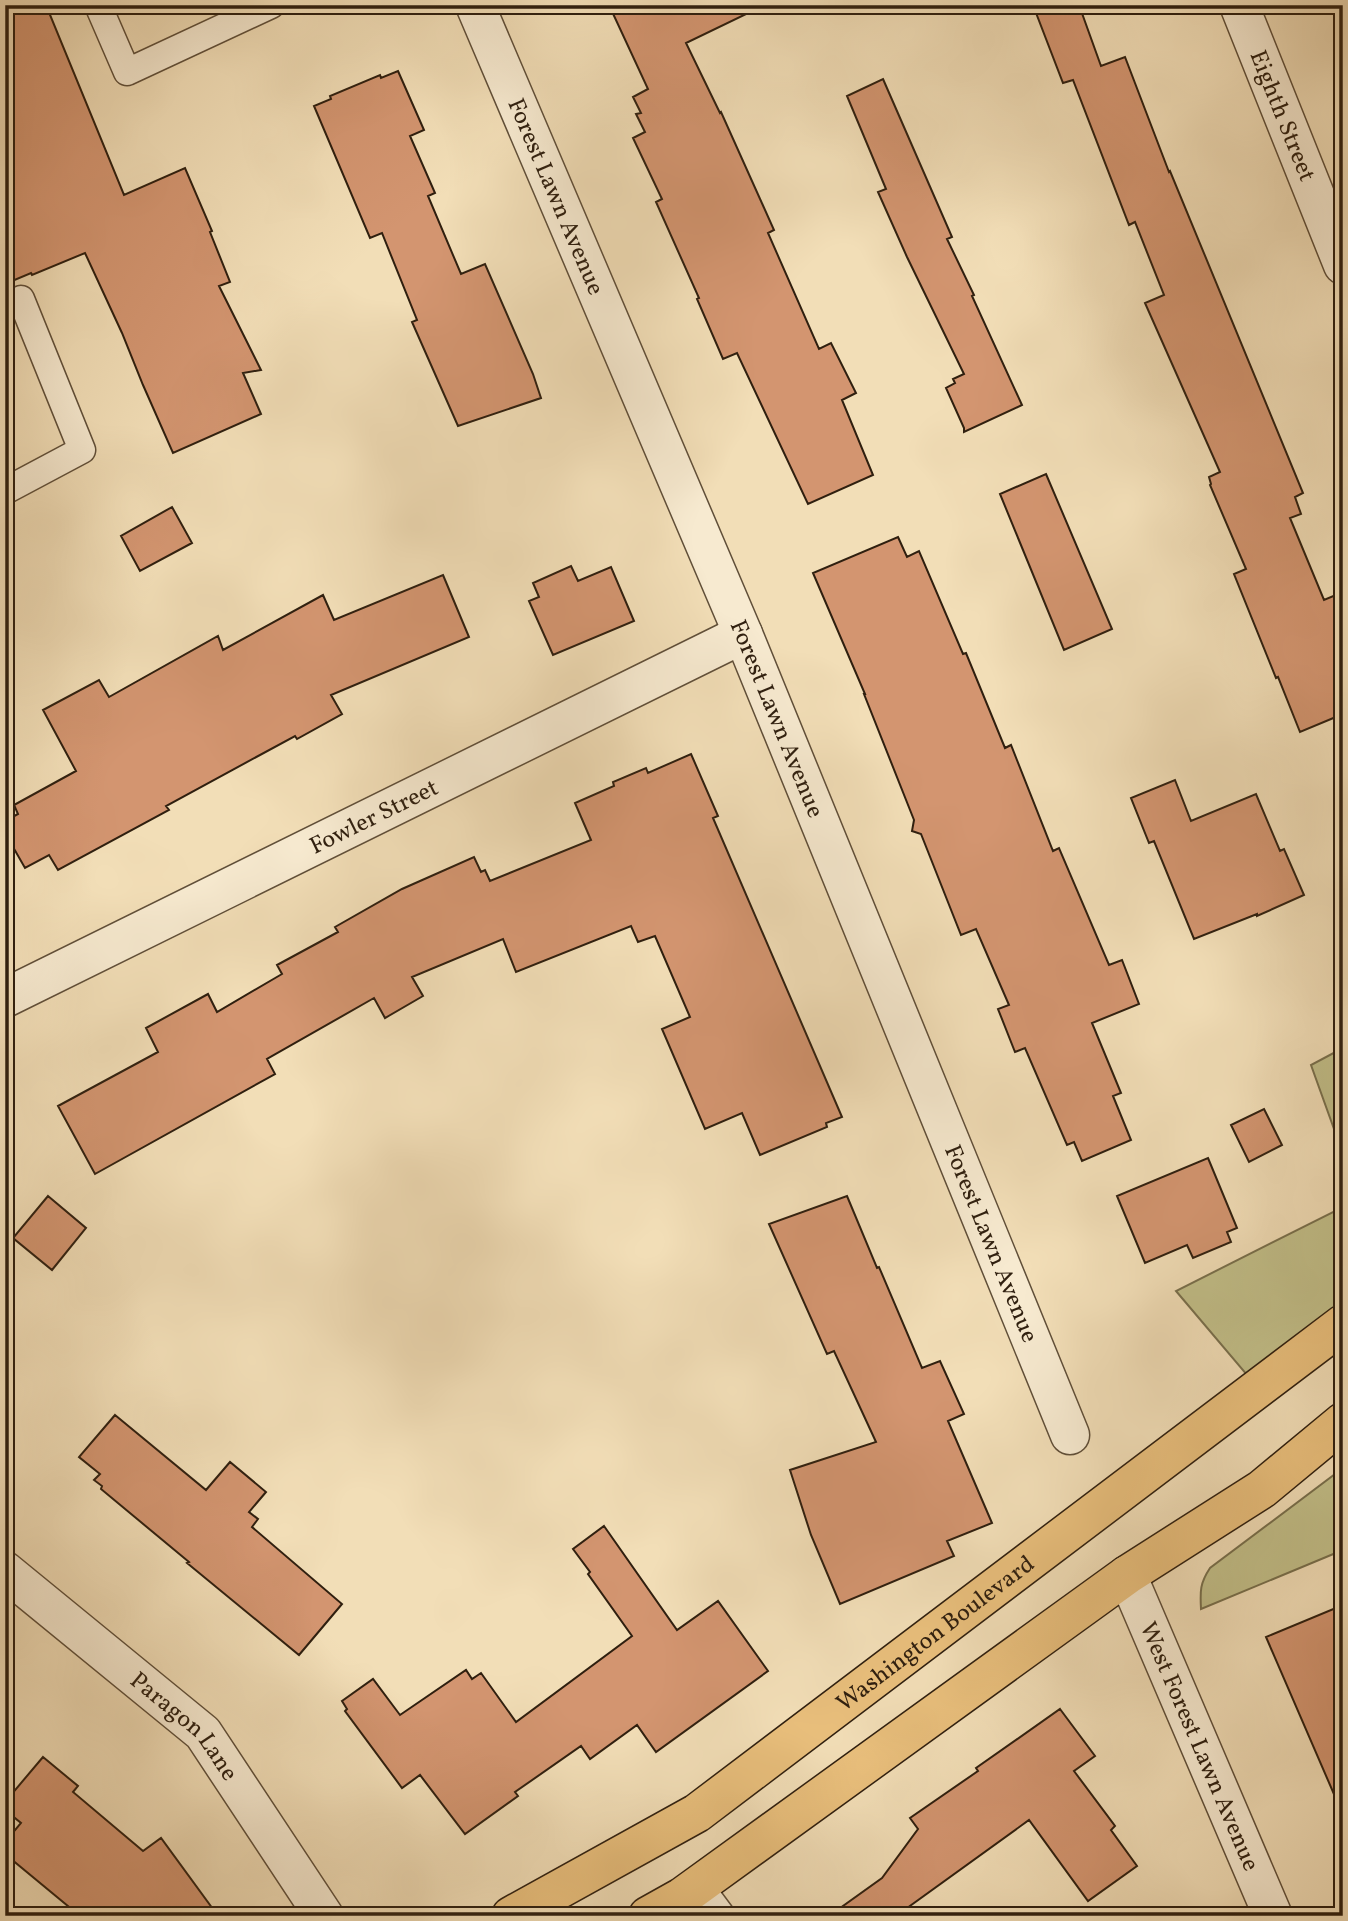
<svg xmlns="http://www.w3.org/2000/svg" width="1348" height="1921" font-family="Vollkorn,serif">
<style>
.green{fill:#c2bf89;stroke:#786f4c;stroke-width:2}
.building{fill:#d39570;stroke:#2f1f0f;stroke-width:2}
.lines{fill:none;stroke-linecap:round;stroke-linejoin:round}
.service-casing{stroke:#604f39;stroke-width:29}
.minor-casing{stroke:#604f39;stroke-width:41}
.primary-casing{stroke:#2f1f0f;stroke-width:41}
.service{stroke:#f7ead0;stroke-width:26}
.minor{stroke:#f7ead0;stroke-width:38}
.primary{stroke:#e9bf7c;stroke-width:38}
.labels{text-anchor:middle;stroke-width:5;stroke-linejoin:round;paint-order:stroke}
.street-label{font-size:24px;fill:#2f1f0f;stroke:#f7ead0}
</style>
<rect width="100%" height="100%" fill="#f2deb7"/>
<filter id="stains"><feTurbulence type="fractalNoise" baseFrequency=".00286" numOctaves="4"/><feColorMatrix values="0 0 0 0 .2 0 0 0 0 .09 0 0 0 0 .02 0 0 0 .5 -.17"/></filter>
<radialGradient id="worn" r=".72"><stop offset=".6" stop-color="#630" stop-opacity="0"/><stop offset="1" stop-color="#630" stop-opacity=".3"/></radialGradient>
<path class="green" d="M 1343,1048 L 1343,1154 L 1311,1065 Z
M 1343,1207 L 1343,1300 L 1288,1345 L 1247,1375 L 1176,1291 Z
M 1343,1468 L 1343,1550 L 1201,1609 C 1200,1591 1200,1583 1210,1568 Z"/>
<path class="building" d="M 5,5 L 46,5 L 124,195 L 185,168 L 212,231 L 210,232 L 230,282 L 219,286 L 261,370 L 243,373 L 261,414 L 173,453 L 143,385 L 122,333 L 85,253 L 32,275 L 31,273 L 5,284 Z
M 609,5 L 765,5 L 686,43 L 720,113 L 721,112 L 774,230 L 768,233 L 819,349 L 831,343 L 856,393 L 842,400 L 873,475 L 808,504 L 737,353 L 723,359 L 697,299 L 699,298 L 656,202 L 662,199 L 633,138 L 645,132 L 636,114 L 641,113 L 633,97 L 648,89 Z
M 1033,5 L 1079,5 L 1101,66 L 1125,57 L 1169,172 L 1170,171 L 1303,493 L 1295,497 L 1301,514 L 1290,518 L 1324,600 L 1343,592 L 1343,714 L 1300,732 L 1278,677 L 1276,678 L 1234,574 L 1246,569 L 1210,485 L 1211,484 L 1209,477 L 1220,472 L 1145,303 L 1164,295 L 1135,222 L 1129,225 L 1073,80 L 1063,83 Z
M 398,71 L 424,130 L 410,136 L 435,193 L 428,196 L 461,274 L 485,264 L 533,374 L 541,398 L 458,426 L 412,322 L 417,320 L 382,233 L 370,238 L 314,106 L 331,99 L 330,96 L 380,75 L 381,78 Z
M 883,79 L 952,237 L 947,239 L 974,295 L 972,296 L 1022,405 L 964,432 L 964,428 L 946,388 L 955,383 L 953,379 L 964,374 L 907,257 L 878,192 L 886,189 L 847,96 Z
M 1046,474 L 1112,629 L 1064,650 L 1000,494 Z
M 172,507 L 192,543 L 140,571 L 121,536 Z
M 898,537 L 907,557 L 919,551 L 963,654 L 966,653 L 1005,748 L 1011,745 L 1053,851 L 1059,848 L 1109,965 L 1122,960 L 1139,1004 L 1092,1023 L 1121,1093 L 1113,1096 L 1131,1140 L 1082,1161 L 1074,1142 L 1067,1145 L 1025,1048 L 1015,1052 L 998,1009 L 1009,1005 L 976,929 L 961,935 L 921,834 L 912,831 L 914,820 L 864,694 L 865,694 L 813,573 Z
M 571,566 L 578,581 L 611,567 L 634,621 L 553,655 L 529,601 L 539,597 L 533,583 Z
M 443,575 L 469,637 L 331,695 L 342,714 L 297,739 L 295,736 L 166,806 L 169,810 L 58,870 L 49,855 L 25,868 L 5,833 L 5,821 L 18,814 L 14,805 L 76,771 L 43,710 L 99,680 L 109,697 L 218,636 L 223,650 L 323,595 L 334,620 Z
M 691,754 L 718,816 L 713,818 L 842,1117 L 826,1123 L 827,1127 L 760,1155 L 742,1113 L 705,1129 L 662,1029 L 690,1017 L 655,936 L 638,942 L 631,926 L 516,972 L 503,939 L 412,977 L 423,996 L 385,1018 L 374,998 L 267,1059 L 275,1074 L 95,1174 L 58,1106 L 158,1052 L 146,1028 L 208,994 L 217,1012 L 282,974 L 277,965 L 338,932 L 335,927 L 402,889 L 474,857 L 481,872 L 485,870 L 490,881 L 591,840 L 575,803 L 614,786 L 613,782 L 646,768 L 648,773 Z
M 1175,780 L 1191,821 L 1256,794 L 1280,851 L 1284,849 L 1304,895 L 1257,916 L 1257,914 L 1194,939 L 1154,841 L 1149,843 L 1131,798 Z
M 1264,1109 L 1282,1145 L 1249,1162 L 1231,1125 Z
M 1208,1158 L 1237,1228 L 1227,1232 L 1231,1242 L 1193,1258 L 1187,1245 L 1145,1263 L 1117,1196 Z
M 48,1196 L 86,1228 L 52,1270 L 13,1238 Z
M 847,1196 L 877,1268 L 879,1267 L 922,1368 L 940,1361 L 964,1414 L 948,1421 L 992,1523 L 947,1541 L 954,1556 L 840,1604 L 811,1535 L 790,1470 L 876,1442 L 834,1351 L 827,1354 L 769,1224 Z
M 115,1415 L 206,1490 L 230,1462 L 266,1492 L 249,1512 L 258,1519 L 252,1527 L 342,1604 L 299,1655 L 187,1563 L 189,1562 L 101,1489 L 102,1486 L 94,1480 L 100,1474 L 79,1457 Z
M 604,1526 L 677,1630 L 718,1601 L 768,1671 L 656,1752 L 637,1725 L 590,1759 L 581,1746 L 515,1792 L 518,1796 L 465,1834 L 420,1775 L 402,1788 L 345,1711 L 347,1709 L 342,1701 L 373,1679 L 400,1715 L 466,1670 L 472,1679 L 481,1673 L 516,1722 L 632,1636 L 588,1574 L 590,1572 L 573,1549 Z
M 1343,1605 L 1343,1815 L 1266,1637 Z
M 1060,1709 L 1095,1756 L 1074,1771 L 1115,1826 L 1111,1830 L 1137,1866 L 1088,1901 L 1029,1820 L 896,1916 L 829,1916 L 882,1878 L 918,1829 L 910,1818 L 978,1771 L 976,1768 Z
M 43,1757 L 78,1786 L 73,1792 L 143,1851 L 161,1838 L 218,1916 L 80,1916 L 5,1854 L 5,1842 L 21,1823 L 5,1810 L 5,1802 Z"/>
<g class="lines">
<g class="service-casing">
<path id="service" d="M 98,5 L 127,72 L 271,5
M 5,308 L 21,299 L 82,450 L 5,491
M 699,1885 L 722,1916"/>
</g>
<g class="minor-casing">
<g id="minor">
<path id="s1" d="M 475,5 L 743,634 L 1070,1435"/>
<path id="s2" d="M 1239,5 L 1343,265"/>
<path id="s3" d="M 5,998 L 743,634"/>
<path id="s4" d="M 5,1571 L 203,1733 L 324,1916"/>
<path id="s5" d="M 1127,1575 L 1273,1916"/>
</g>
</g>
<g class="primary-casing">
<g id="primary">
<path id="s6" d="M 511,1916 L 697,1813 L 1343,1324"/>
<path d="M 648,1916 L 682,1897 L 1127,1575 L 1262,1489 L 1343,1422"/>
</g>
</g>
<use href="#service" class="service"/>
<use href="#minor" class="minor"/>
<use href="#primary" class="primary"/>
</g>
<g class="labels">
<g class="street-label">
<text dy="8" stroke="none"><textPath href="#s2" startOffset="119">Eighth Street</textPath></text>
<text dy="8" stroke="none"><textPath href="#s1" startOffset="208">Forest Lawn Avenue</textPath></text>
<text dy="8" stroke="none"><textPath href="#s1" startOffset="775">Forest Lawn Avenue</textPath></text>
<text dy="8" stroke="none"><textPath href="#s3" startOffset="411">Fowler Street</textPath></text>
<text dy="8" stroke="none"><textPath href="#s1" startOffset="1342">Forest Lawn Avenue</textPath></text>
<text dy="8" stroke="none"><textPath href="#s6" startOffset="511">Washington Boulevard</textPath></text>
<text dy="8" stroke="none"><textPath href="#s4" startOffset="238">Paragon Lane</textPath></text>
<text dy="8" stroke="none"><textPath href="#s5" startOffset="186">West Forest Lawn Avenue</textPath></text>
</g>
</g>
<rect width="1348" height="1921" fill="none" stroke="#f2deb7" stroke-width="28"/>
<rect x="7" y="7" width="1334" height="1907" fill="none" stroke="#2f1f0f" stroke-width="3.5"/>
<rect x="14" y="14" width="1320" height="1893" fill="none" stroke="#2f1f0f" stroke-width="2"/>
<rect width="100%" height="100%" filter="url(#stains)"/>
<rect width="100%" height="100%" fill="url(#worn)"/>
</svg>
